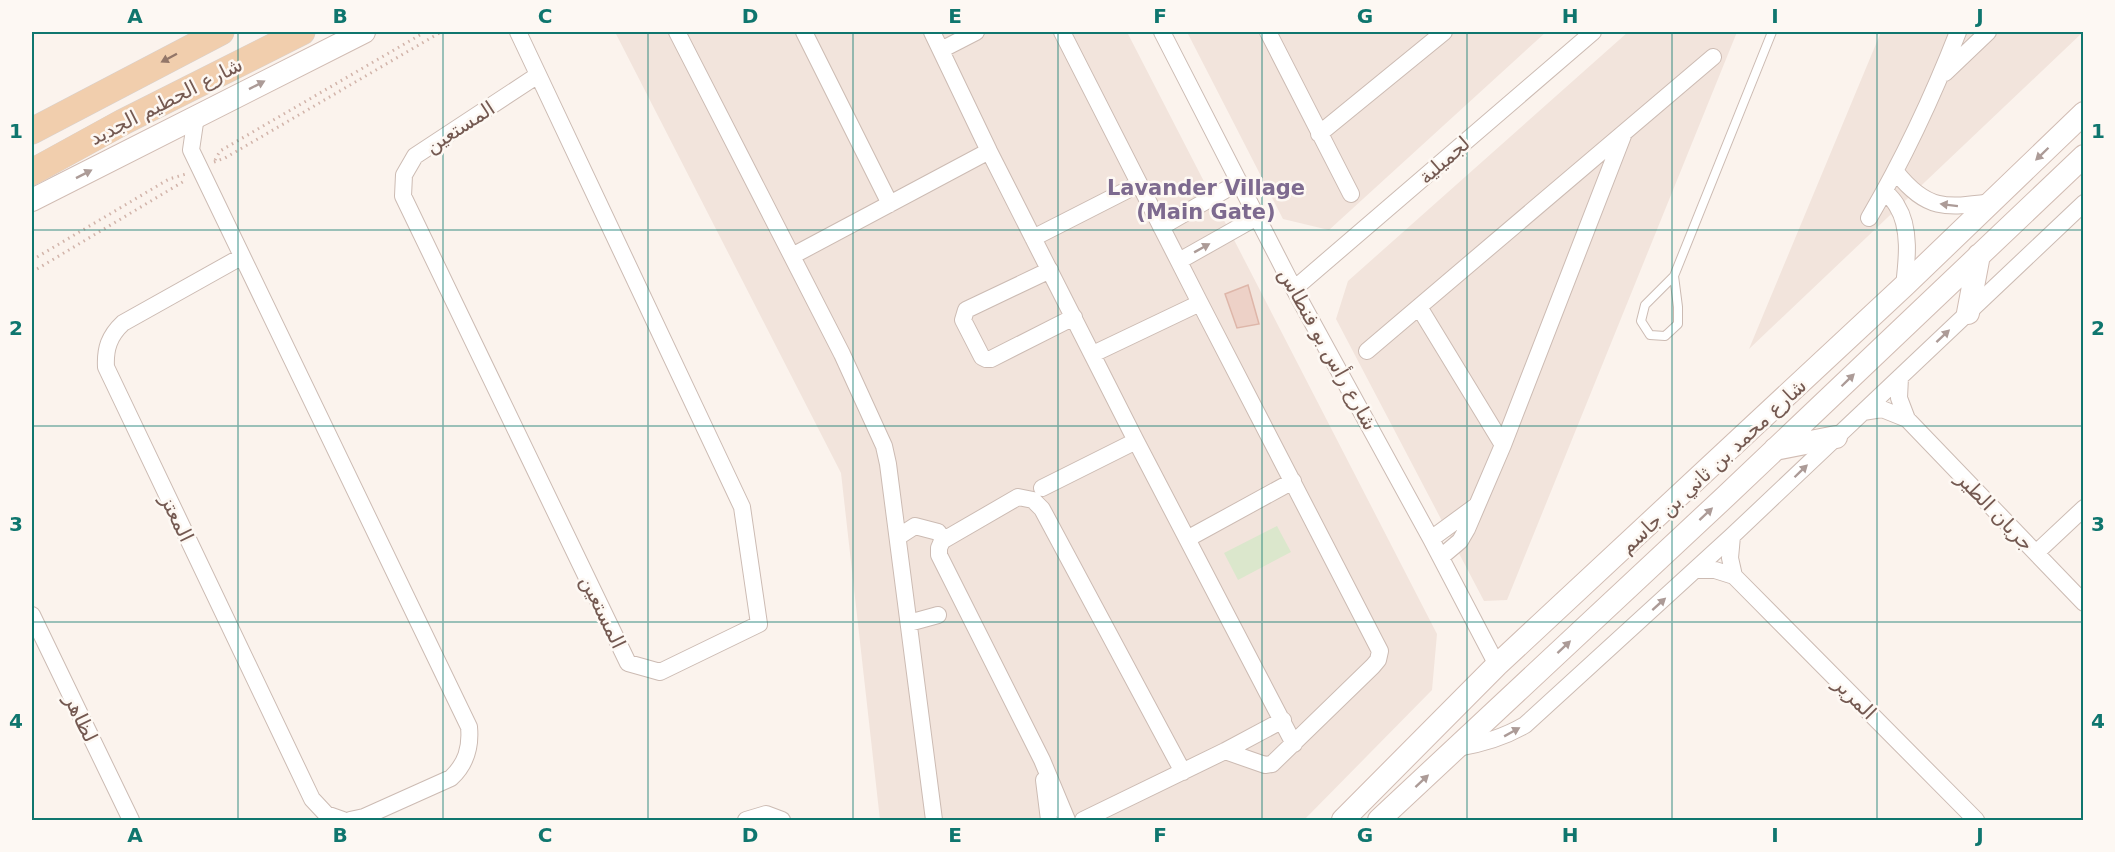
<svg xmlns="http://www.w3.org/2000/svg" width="2115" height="852" font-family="'DejaVu Sans','Noto Naskh Arabic',sans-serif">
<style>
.residential{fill:#f2e4dc}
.green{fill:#dbe7cc}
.building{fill:#edd1c7;stroke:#deb6a9;stroke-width:1.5}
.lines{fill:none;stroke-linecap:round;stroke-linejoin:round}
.lane-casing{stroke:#ccbbb3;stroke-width:10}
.street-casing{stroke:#ccbbb3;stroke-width:18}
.secondary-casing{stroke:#d1bcb3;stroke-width:24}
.primary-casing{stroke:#d8d1ce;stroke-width:27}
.path{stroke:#d2b4aa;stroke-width:3;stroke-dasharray:1.5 4.5;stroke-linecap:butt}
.lane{stroke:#fff;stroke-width:8}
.street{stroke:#fff;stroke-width:16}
.secondary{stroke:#fff;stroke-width:22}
.primary{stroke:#f1cead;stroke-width:26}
.oneway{fill:#937668}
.oneway2{fill:#ac9b97}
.grid{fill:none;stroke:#0f766e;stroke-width:1.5;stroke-opacity:0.55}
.labels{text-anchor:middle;stroke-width:5;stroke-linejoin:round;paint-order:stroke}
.street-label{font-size:20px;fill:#745951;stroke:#fdf8f3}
.neighbourhood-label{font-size:21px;font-weight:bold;fill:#7d6a8f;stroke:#fdf8f3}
.neatline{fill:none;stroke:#0f766e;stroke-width:2}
.grid-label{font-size:20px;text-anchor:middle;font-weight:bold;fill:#0f766e}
</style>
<rect width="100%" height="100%" fill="#fbf3ed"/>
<path class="residential" d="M 615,32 L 1127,32 L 1437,634 L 1432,690 L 1304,820 L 880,820 L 841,473 Z
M 1187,32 L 1546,32 L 1329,230 L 1283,219 Z
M 1628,32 L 1737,32 L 1507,600 L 1484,601 L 1336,319 L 1348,281 Z
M 1881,32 L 2083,32 L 1749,349 Z"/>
<path class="green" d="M 1277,526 L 1291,552 L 1238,580 L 1224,553 Z"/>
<path class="building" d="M 1248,285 L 1259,324 L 1237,328 L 1225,294 Z"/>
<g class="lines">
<g class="lane-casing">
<path id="lane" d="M 1674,276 L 1678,307 L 1678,324 L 1665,336 L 1650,335 L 1641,321 L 1645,305 L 1674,276 L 1772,32"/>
</g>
<g class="street-casing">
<path id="street" d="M 518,32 L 742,507 L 759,624 L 660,672 L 628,663 L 403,196 L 404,175 L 415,156 L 538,75
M 677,32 L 842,354 L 884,446 L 888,464 L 934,820
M 804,32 L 890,204
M 932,32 L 989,151 L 1136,441 L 1294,744
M 1062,32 L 1200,303 L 1380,651 L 1378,660 L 1373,666 L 1272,764 L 1265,765 L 1225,751
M 1162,32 L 1294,289 L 1431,539 L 1497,665
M 1268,32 L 1351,194
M 941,50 L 976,32
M 1945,73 L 1988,32
M 196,116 L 191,150 L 469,727 C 471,748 466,764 451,778 L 364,817 L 350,820
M 1319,134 L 1444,32
M 1896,172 C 1927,211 1946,208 1992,202
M 1885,191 C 1889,196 1894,200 1897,206 C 1911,228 1907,261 1904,286
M 1869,218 C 1904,158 1933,96 1958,32
M 1161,227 L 1239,182
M 1033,238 L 1139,184
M 792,256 L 989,151
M 241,257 L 123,323 C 109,336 105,349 106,367 L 312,799 L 326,814 L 343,820
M 1179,261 L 1257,217
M 1050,270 L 966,310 L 963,320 L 982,357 L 986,359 L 991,359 L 1074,317
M 1294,289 L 1593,32
M 1419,307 L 1503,445
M 1367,351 L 1713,57
M 1093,354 L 1200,303
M 1900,377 L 1899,398 L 1907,419
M 1863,412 L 1882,409 L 1907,419 L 2084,603
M 1042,488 L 1136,441
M 1732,536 L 1730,558 L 1734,576
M 898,537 L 915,526 L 938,532 L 944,540
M 1187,539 L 1293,481
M 1431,539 L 1476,506
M 2036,553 L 2084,508
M 1441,557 L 1460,541 L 1467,529 L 1503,445 L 1624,133
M 1695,570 L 1715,570 L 1734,576 L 1976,820
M 32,615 L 131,820
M 909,623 L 938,615
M 1457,748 C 1482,744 1503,738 1525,725 L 1732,536 L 2084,203
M 1044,780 L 1049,820
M 746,820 L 766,814 L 782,820
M 1067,820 L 1042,760 L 939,555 L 939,548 L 942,541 L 1018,497 L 1033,500 L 1042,509 L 1183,772
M 1083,820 L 1225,751 L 1283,720"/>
</g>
<g class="secondary-casing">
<path id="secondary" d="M 32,200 L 364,32
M 1968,313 L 1979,255
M 1775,449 L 1836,437
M 1343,820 L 1497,665 L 1904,286 L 2084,113
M 1379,820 L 1726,496 L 2084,156"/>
</g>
<g class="primary-casing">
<path id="primary" d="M 32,131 L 221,32
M 32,172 L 123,122 L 302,32"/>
</g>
<path class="path" d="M 215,160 L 220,151 L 425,32
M 214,162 L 225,158 L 441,32
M 32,260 L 169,179 L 186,174
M 32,272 L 186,180"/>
<use href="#lane" class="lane"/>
<use href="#street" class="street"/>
<use href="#secondary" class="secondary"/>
<use href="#primary" class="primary"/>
</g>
<defs><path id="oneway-solid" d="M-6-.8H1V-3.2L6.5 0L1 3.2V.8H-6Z" transform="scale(1.5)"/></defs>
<use class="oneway" href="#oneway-solid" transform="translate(169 58) rotate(152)"/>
<g class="oneway2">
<use href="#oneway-solid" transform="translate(257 85) rotate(-27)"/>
<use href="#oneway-solid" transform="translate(2042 154) rotate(136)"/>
<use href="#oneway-solid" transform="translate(84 174) rotate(-27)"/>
<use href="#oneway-solid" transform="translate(1949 205) rotate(-173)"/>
<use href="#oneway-solid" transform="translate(1202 248) rotate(-29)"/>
<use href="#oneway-solid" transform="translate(1943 336) rotate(-43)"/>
<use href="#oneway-solid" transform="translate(1848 380) rotate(-44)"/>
<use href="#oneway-solid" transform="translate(1801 471) rotate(-44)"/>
<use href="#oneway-solid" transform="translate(1706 514) rotate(-43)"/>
<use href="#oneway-solid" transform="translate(1659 604) rotate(-42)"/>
<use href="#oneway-solid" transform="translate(1564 647) rotate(-43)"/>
<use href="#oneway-solid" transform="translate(1512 732) rotate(-29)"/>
<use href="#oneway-solid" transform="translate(1422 781) rotate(-43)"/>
</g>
<path class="grid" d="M 238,32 L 238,820M 443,32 L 443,820M 648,32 L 648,820M 853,32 L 853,820M 1058,32 L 1058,820M 1262,32 L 1262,820M 1467,32 L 1467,820M 1672,32 L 1672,820M 1877,32 L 1877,820M 32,230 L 2084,230M 32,426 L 2084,426M 32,622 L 2084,622"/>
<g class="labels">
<g class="street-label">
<text transform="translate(166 101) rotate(-27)" y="7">شارع الحطيم الجديد</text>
<text transform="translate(460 127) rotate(-33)" y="7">المستعين</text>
<text transform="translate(1444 160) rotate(-41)" y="7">لجميلية</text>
<text transform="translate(1328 349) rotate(61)" y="7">شارع رأس بو فنطاس</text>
<text transform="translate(1713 466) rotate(-43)" y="7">شارع محمد بن ثاني بن جاسم</text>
<text transform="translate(1995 511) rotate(46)" y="7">جريان الطير</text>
<text transform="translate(177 518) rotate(64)" y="7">المعتز</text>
<text transform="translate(603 612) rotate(64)" y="7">المستعين</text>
<text transform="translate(1855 698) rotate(45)" y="7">المرير</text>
<text transform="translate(81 718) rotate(64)" y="7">لظاهر</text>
</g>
<g class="neighbourhood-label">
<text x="1206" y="195">Lavander Village<tspan x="1206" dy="24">(Main Gate)</tspan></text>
</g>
</g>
<rect width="2115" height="852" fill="none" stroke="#fdf8f3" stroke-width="66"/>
<rect x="33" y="33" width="2049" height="786" class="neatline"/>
<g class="grid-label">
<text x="135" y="23">A</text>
<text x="340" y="23">B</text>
<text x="545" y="23">C</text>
<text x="750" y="23">D</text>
<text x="955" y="23">E</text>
<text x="1160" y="23">F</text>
<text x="1365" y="23">G</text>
<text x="1570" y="23">H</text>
<text x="1775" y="23">I</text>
<text x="1980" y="23">J</text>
<text x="16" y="138">1</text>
<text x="2098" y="138">1</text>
<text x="16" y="335">2</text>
<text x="2098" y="335">2</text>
<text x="16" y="531">3</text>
<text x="2098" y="531">3</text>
<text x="16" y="728">4</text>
<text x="2098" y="728">4</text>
<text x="135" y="842">A</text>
<text x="340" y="842">B</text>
<text x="545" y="842">C</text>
<text x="750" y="842">D</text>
<text x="955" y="842">E</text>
<text x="1160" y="842">F</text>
<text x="1365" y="842">G</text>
<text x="1570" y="842">H</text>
<text x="1775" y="842">I</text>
<text x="1980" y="842">J</text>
</g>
</svg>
